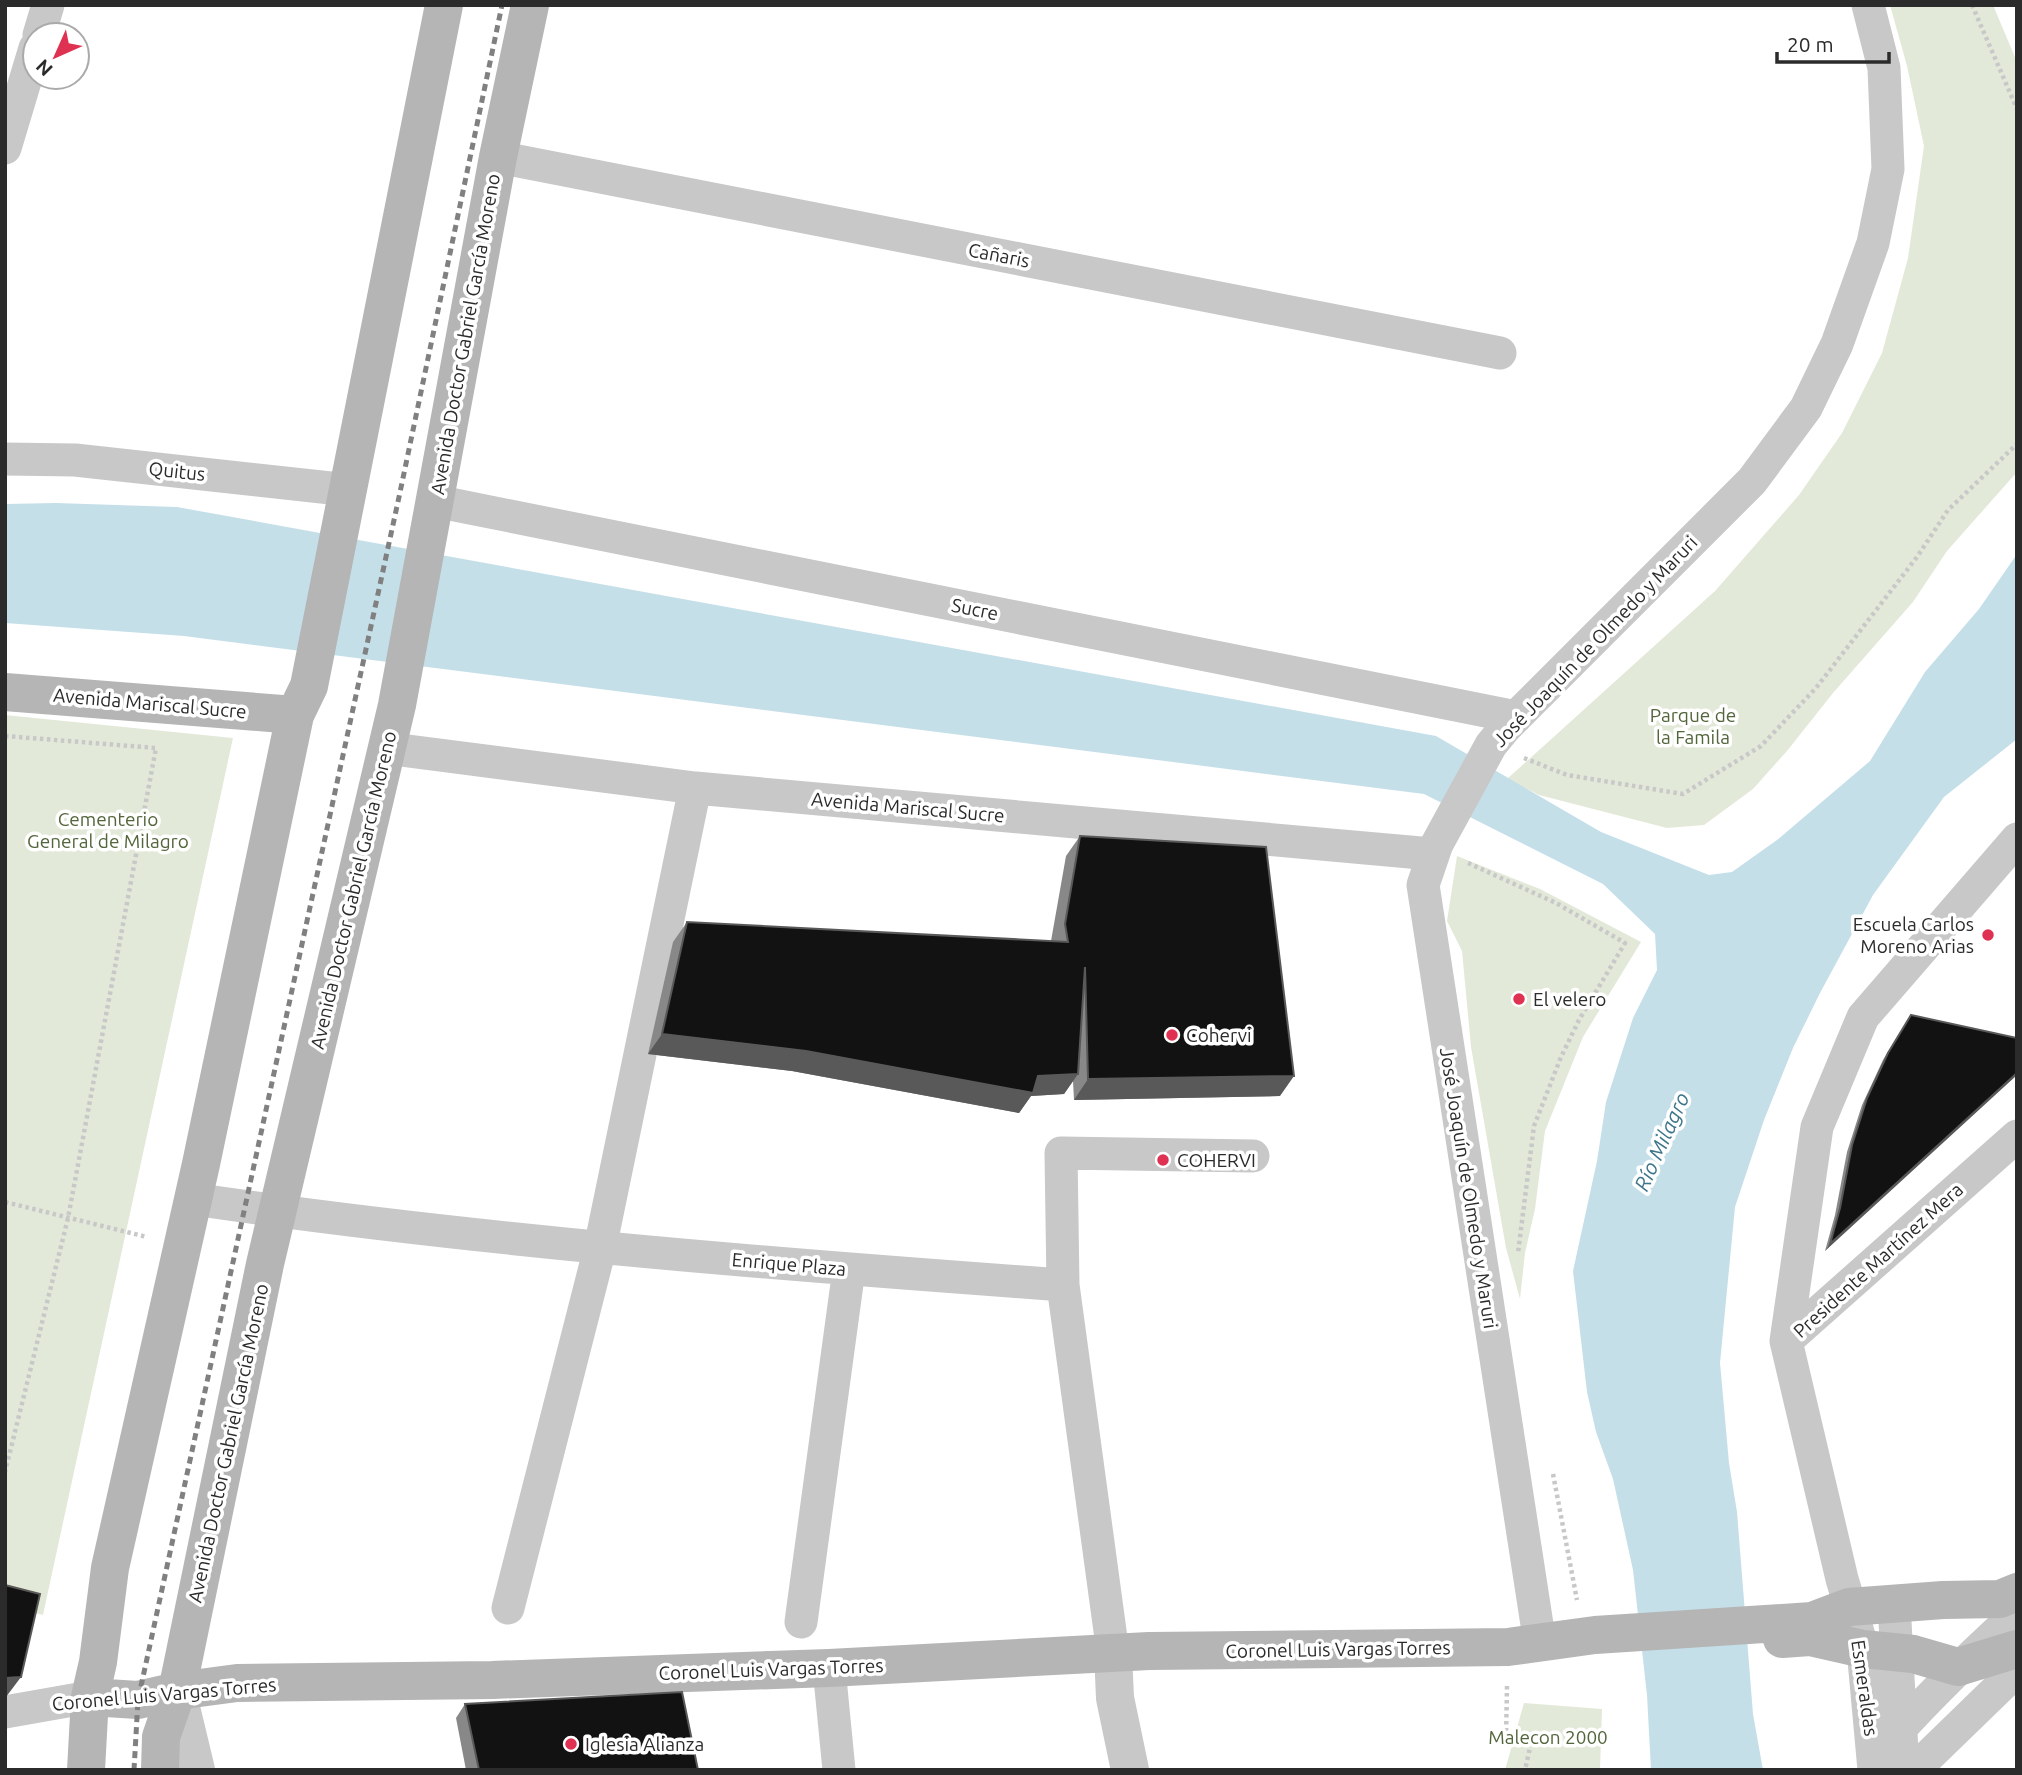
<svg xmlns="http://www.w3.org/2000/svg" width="2022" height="1775" font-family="Ubuntu,sans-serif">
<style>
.green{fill:#e3e9d9}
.water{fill:#c5dfe9}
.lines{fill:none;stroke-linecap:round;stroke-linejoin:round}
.path{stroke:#c8c8c8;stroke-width:4.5;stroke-dasharray:3.5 3.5;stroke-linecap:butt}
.minor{stroke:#c8c8c8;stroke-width:33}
.tertiary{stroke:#c8c8c8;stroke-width:38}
.secondary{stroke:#b5b5b5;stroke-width:38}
.rail{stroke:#808080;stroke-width:5;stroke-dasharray:7 5;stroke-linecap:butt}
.wall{fill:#888}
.shaded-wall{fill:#595959}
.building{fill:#121212;stroke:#595959;stroke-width:2}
.poi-dot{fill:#df3151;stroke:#fff;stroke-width:2.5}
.labels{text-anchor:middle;stroke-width:7;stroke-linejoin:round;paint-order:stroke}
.street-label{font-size:19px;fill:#2b2b2b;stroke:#fff}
.park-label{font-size:19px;fill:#53653b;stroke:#fff}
.poi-label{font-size:19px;fill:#2b2b2b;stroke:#fff;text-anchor:start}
.water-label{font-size:21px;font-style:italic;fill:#3d758a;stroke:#fff}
</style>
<rect width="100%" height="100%" fill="#fff"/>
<path class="green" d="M 1890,5 L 1993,5 L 2017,62 L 2017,472 L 1947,551 L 1913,602 L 1833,693 L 1787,751 L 1753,789 L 1704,825 L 1667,828 L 1539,795 L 1507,779 L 1715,591 L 1799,495 L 1842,433 L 1882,353 L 1908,258 L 1924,146 L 1907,66 Z
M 5,715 L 233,738 L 43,1615 L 5,1606 Z
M 1457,856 L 1540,889 L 1641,942 L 1583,1037 L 1545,1131 L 1535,1209 L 1525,1253 L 1520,1299 L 1506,1248 L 1471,1047 L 1462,951 L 1447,921 Z
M 1524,1703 L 1602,1709 L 1600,1770 L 1505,1770 Z"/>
<path class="water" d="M 56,503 L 177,507 L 1436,736 L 1601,832 L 1709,875 L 1732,872 L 1777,840 L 1870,761 L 1925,672 L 1979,609 L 2017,554 L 2017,739 L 1944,797 L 1873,895 L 1820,993 L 1793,1048 L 1764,1120 L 1735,1207 L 1720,1363 L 1729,1463 L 1737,1512 L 1753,1714 L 1763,1770 L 1651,1770 L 1647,1695 L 1633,1570 L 1613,1479 L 1596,1432 L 1587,1392 L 1573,1271 L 1597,1161 L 1606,1102 L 1633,1018 L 1657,970 L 1655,934 L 1603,884 L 1424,794 L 184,636 L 5,623 L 5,504 Z"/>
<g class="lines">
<path class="path" d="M 1972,5 L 2017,109
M 5,736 L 156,748 L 68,1218 L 5,1472
M 1524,758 L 1567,775 L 1683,794 L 1761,746 L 1816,688 L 1917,557 L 1948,510 L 2017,444
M 1468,863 L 1556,903 L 1625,943 L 1579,1020 L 1561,1057 L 1534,1126 L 1518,1253
M 5,1202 L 147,1237
M 1553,1474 L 1577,1600
M 1507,1686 L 1506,1740 L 1532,1739 L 1525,1770"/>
<path class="minor" d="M 39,35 L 48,5
M 5,148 L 35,48
M 498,157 L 1500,353
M 5,459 L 75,460 L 349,490
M 435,501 L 1516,717
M 385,748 L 695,788 L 1432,854
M 193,1199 C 481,1241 772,1264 1063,1285
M 1786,1341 L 2017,1136
M 1894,1603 L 1903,1770
M 508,1608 L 600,1248 L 695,788
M 801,1622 L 849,1269
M 1540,1644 L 1423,885 L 1437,844 L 1491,745 L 1505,728 L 1752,481 L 1806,408 L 1837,344 L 1873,243 L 1888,169 L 1884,68 L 1868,5
M 1113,1653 L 1063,1285 L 1061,1153 L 1253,1156
M 829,1668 L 839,1770
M 5,1712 L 90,1697
M 1874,1758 C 1919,1706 1966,1660 2017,1614
M 1874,1770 L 1863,1649 L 1842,1579 L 1786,1341 L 1817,1127 L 1863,1017 L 2017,839
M 1914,1770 L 2017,1670"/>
<path class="tertiary" d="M 1113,1653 L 1115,1698 L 1130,1770
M 177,1691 L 196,1770"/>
<path class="secondary" d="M 5,692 L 295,715
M 1782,1639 L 1810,1637 L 1863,1649 L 1913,1654 L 1958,1667 L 2017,1649
M 90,1697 L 138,1700 L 177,1691 L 237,1683 L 492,1680 L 829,1668 L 1149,1651 L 1508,1647 L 1595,1635 L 1812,1621 L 1849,1607 L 1943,1600 L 2000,1599 L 2017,1592
M 86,1770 L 90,1697 L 98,1662 L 110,1568 L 201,1164 L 295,715 L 309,686 L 444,5
M 160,1770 L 161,1737 L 177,1691 L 265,1264 L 397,705 L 498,157 L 530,5"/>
<path class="rail" d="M 134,1770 L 138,1700 L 399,497 L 502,5"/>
</g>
<path class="wall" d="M 1080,836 L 1280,1096 L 1074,1100 L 1073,1081 L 1064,1094 L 1031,1096 L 1019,1113 L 792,1071 L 648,1054 L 673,942 L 687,922 L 1051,941 L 1066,856 Z
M 1911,1015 L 2017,1038 L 1825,1251 L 1835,1215 L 1847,1152 L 1862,1105 L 1883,1060 Z
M 465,1704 L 698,1770 L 466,1770 L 456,1718 Z"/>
<path class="shaded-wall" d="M 662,1034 L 1038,1076 L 1078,1074 L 1064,1094 L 1031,1096 L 1019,1113 L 792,1071 L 648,1054 Z
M 2017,1073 L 2017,1075 L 1825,1251 L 1830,1244 Z
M 1294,1076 L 1280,1096 L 1074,1100 L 1088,1079 Z
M 21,1677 L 6,1697 L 5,1697 L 5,1678 Z"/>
<path class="building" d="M 1080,836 L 1266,847 L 1294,1076 L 1088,1079 L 1085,967 L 1078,1074 L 1038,1076 L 1033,1093 L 806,1051 L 662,1034 L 687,922 L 1068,942 L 1065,924 Z
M 1911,1015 L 2017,1038 L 2017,1073 L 1830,1244 L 1840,1208 L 1852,1145 L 1867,1098 L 1888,1053 Z
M 5,1585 L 40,1594 L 21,1677 L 5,1678 Z
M 682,1692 L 698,1770 L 479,1770 L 465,1704 Z"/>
<g class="poi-dot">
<circle cx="1988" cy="935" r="7"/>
<circle cx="1519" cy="999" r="7"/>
<circle cx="1172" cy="1035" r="7"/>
<circle cx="1163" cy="1160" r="7"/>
<circle cx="571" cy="1744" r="7"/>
</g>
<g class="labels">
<g class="street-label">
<text transform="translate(999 255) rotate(11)" y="7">Cañaris</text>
<text transform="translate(465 334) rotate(-80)" y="7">Avenida Doctor Gabriel García Moreno</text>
<text transform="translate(177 471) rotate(6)" y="7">Quitus</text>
<text transform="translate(975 609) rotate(11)" y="7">Sucre</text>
<text transform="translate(1595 641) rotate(-46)" y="7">José Joaquín de Olmedo y Maruri</text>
<text transform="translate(150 703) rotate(5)" y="7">Avenida Mariscal Sucre</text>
<text transform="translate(908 807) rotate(5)" y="7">Avenida Mariscal Sucre</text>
<text transform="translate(353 890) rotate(-77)" y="7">Avenida Doctor Gabriel García Moreno</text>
<text transform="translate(1469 1188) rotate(81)" y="7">José Joaquín de Olmedo y Maruri</text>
<text transform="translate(1878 1260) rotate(-42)" y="7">Presidente Martínez Mera</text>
<text transform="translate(789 1264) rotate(5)" y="7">Enrique Plaza</text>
<text transform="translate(228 1443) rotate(-78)" y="7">Avenida Doctor Gabriel García Moreno</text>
<text transform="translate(1338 1649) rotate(-1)" y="7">Coronel Luis Vargas Torres</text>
<text transform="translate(771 1669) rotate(-2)" y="7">Coronel Luis Vargas Torres</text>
<text transform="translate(1865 1688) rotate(82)" y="7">Esmeraldas</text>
<text transform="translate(164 1694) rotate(-5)" y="7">Coronel Luis Vargas Torres</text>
</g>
<g class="park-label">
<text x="1693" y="722">Parque de<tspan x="1693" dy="22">la Famila</tspan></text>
<text x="108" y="826">Cementerio<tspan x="108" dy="22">General de Milagro</tspan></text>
<text x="1548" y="1744">Malecon 2000</text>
</g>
<g class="poi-label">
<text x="1974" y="931" text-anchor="end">Escuela Carlos<tspan x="1974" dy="22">Moreno Arias</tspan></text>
<text x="1533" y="1006">El velero</text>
<text x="1186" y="1042">Cohervi</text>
<text x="1177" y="1167">COHERVI</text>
<text x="585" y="1751">Iglesia Alianza</text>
</g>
<g class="water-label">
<text transform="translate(1662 1142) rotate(-66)" y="7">Río Milagro</text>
</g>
</g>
<rect width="2022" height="1775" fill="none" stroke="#2b2b2b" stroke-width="14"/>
<g transform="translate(56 56) rotate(225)"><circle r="33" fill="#ffffff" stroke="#aaaaaa" stroke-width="2"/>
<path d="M0-5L12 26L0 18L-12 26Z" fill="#df3151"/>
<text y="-10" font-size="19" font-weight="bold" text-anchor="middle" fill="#2b2b2b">N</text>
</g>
<path d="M1777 52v10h112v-10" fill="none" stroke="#2b2b2b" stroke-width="3.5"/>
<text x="1787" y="52" font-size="21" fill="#2b2b2b" stroke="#ffffff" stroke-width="5" paint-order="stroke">20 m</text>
</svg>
